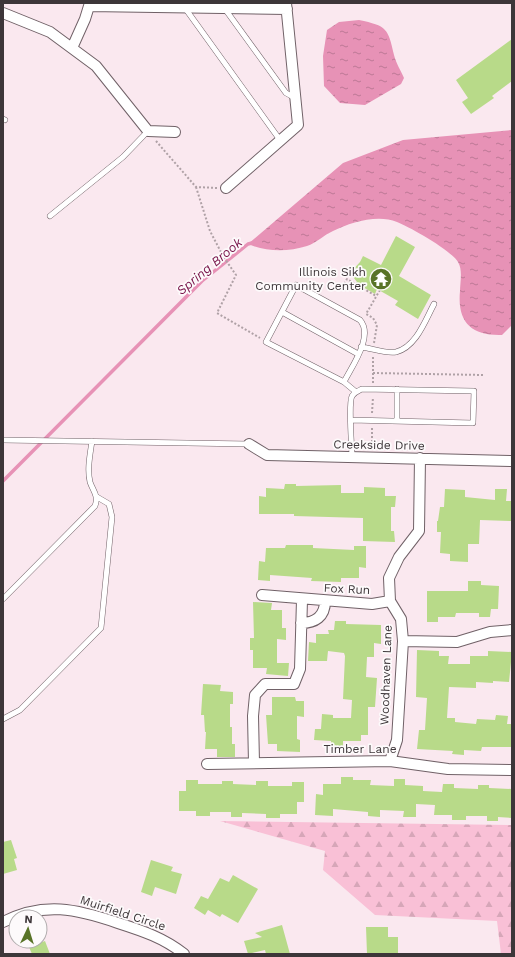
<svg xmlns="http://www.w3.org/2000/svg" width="515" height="957" font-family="'Work Sans',sans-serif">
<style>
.forest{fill:url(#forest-firs)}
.water{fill:url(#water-ripples)}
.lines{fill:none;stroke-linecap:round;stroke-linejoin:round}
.stream{stroke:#e792b6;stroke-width:3.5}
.building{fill:#b8da89}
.lane-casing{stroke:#706167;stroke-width:6}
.street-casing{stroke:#706167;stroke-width:12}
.path{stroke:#afa1a6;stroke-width:2;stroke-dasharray:2 2;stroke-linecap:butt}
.lane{stroke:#fff;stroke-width:5}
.street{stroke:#fff;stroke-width:10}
.labels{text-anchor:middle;stroke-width:3.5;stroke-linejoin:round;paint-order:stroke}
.poi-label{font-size:12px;fill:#3d3639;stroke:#fdfafb;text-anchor:end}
.street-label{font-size:12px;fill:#3d3639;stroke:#fdfafb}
.water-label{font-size:13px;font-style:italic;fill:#78144a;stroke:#fdfafb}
</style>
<defs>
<pattern id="forest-firs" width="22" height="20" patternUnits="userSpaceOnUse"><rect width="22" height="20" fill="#f9c0d6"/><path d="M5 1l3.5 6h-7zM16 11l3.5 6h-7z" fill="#d6a6b8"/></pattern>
<pattern id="water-ripples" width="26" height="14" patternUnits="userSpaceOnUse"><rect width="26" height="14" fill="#e792b6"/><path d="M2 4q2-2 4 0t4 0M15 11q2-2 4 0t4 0" fill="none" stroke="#bc7895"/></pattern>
</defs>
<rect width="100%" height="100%" fill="#fae8ef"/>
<path class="forest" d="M 220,821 L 512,825 L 512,954 L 501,954 L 497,921 L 375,915 L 323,870 L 325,851 Z"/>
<path class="water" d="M 359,20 C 387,26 388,28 394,55 C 396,63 401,71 404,78 L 401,84 L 365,105 L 340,103 L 324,86 L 323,56 L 327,30 L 339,22 Z
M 512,130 L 512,325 L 502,335 C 471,336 457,322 460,291 C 460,283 463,270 458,262 C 452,251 410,227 397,222 C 378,214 351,222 333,231 C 324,235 316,243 307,246 C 288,252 266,252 248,244 L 343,163 L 403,140 Z"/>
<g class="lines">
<path class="stream" d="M 3,481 L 202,281 L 248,244 L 252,243"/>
</g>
<path class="building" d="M 512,39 L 512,81 L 492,96 L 494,98 L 471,114 L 462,102 L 468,98 L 456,80 Z
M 396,236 L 415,247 L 399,276 L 431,295 L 418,319 L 395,305 L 398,301 L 377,289 L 375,294 L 356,283 L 357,282 L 350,273 L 360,262 L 363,256 L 381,265 Z
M 285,484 L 296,484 L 296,486 L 341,485 L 341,493 L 364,493 L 364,487 L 385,488 L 385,496 L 396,496 L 395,507 L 391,507 L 391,531 L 394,531 L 395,542 L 363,541 L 363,518 L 294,516 L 294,514 L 259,514 L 259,496 L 266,497 L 266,488 L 284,489 Z
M 445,489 L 465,490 L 465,497 L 495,500 L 495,489 L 507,489 L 506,501 L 512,501 L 512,521 L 480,520 L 479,544 L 468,544 L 468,562 L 450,561 L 450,554 L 440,553 L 441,532 L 437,532 L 437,521 L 438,521 L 440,507 L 444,507 Z
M 286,545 L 313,545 L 313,548 L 354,550 L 354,546 L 366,546 L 366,568 L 359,567 L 359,578 L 341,578 L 341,582 L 311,581 L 312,578 L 270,575 L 270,581 L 258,580 L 259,561 L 265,562 L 266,548 L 285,548 Z
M 468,581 L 481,581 L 481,585 L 499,586 L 498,609 L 491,609 L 490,617 L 479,617 L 479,613 L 456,613 L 455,617 L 438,617 L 438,622 L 427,622 L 427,591 L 468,591 Z
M 253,602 L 272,603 L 271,610 L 282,610 L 282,628 L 286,628 L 286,640 L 277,639 L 277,663 L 289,663 L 288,676 L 266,674 L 267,668 L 253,668 L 253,650 L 250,650 L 250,638 L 254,638 Z
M 335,621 L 346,621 L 346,624 L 381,625 L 381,644 L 374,643 L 374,657 L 367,657 L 366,677 L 377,678 L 375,707 L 368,707 L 368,735 L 361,735 L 361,741 L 343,741 L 343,746 L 331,746 L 331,741 L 314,740 L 315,729 L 321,729 L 322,714 L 333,715 L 333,718 L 351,718 L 352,700 L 343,699 L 345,656 L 344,653 L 328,651 L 327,661 L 308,661 L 309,642 L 316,643 L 316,634 L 329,634 L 328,630 L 334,630 Z
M 417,650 L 439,651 L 439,656 L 449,656 L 448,664 L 470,664 L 470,656 L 488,656 L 488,651 L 512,652 L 509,682 L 493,681 L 493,683 L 476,682 L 476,688 L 449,687 L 447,718 L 455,718 L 455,722 L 476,724 L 477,719 L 495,720 L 496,715 L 508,716 L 507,724 L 512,724 L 512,747 L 482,747 L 481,751 L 464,750 L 464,755 L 452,754 L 453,751 L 417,749 L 419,730 L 425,730 L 427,698 L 416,697 Z
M 203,684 L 221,685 L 220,691 L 233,692 L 233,704 L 230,704 L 230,727 L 232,727 L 232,744 L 235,744 L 235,757 L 217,757 L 217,749 L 205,749 L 206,732 L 205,732 L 204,715 L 201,715 Z
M 272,697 L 295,697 L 296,701 L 304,701 L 304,717 L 297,716 L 297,739 L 300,740 L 300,752 L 277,751 L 277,744 L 268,744 L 266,715 L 272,715 Z
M 341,777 L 353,777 L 353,780 L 371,780 L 370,785 L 394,786 L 394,779 L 405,779 L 405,785 L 423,786 L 423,791 L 442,792 L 443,784 L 454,784 L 454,788 L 478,789 L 478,785 L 489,785 L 489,788 L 512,789 L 512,818 L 498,817 L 498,821 L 487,821 L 487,816 L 466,816 L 466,820 L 452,820 L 452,815 L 434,815 L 435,805 L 416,804 L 416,817 L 403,817 L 404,811 L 380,810 L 380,817 L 368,816 L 368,812 L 333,809 L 333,816 L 315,815 L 316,794 L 323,795 L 323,784 L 341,784 Z
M 186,780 L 198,780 L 198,784 L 222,784 L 222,781 L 233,781 L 233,784 L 256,785 L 256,781 L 268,781 L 268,786 L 292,786 L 292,782 L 304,782 L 304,802 L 297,802 L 297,814 L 280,814 L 280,818 L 266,818 L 266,814 L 242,813 L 242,817 L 231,817 L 231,812 L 210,812 L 210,816 L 196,816 L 196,811 L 179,811 L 179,791 L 186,791 Z
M 11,840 L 17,858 L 14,859 L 17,870 L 3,874 L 3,842 Z
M 151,860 L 173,867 L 171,871 L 182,874 L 176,894 L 155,887 L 152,896 L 141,892 Z
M 233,875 L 258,889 L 238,923 L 222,914 L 220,917 L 208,910 L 205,915 L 194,908 L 201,896 L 208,899 L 220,878 L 229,882 Z
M 282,925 L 290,954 L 266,954 L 265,950 L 248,954 L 244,941 L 262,937 L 255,933 Z
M 366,927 L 388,927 L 388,937 L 398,937 L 398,954 L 367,954 Z
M 45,941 L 50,954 L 32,954 L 29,947 Z"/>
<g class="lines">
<g class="lane-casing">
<path id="lane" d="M 185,8 L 280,140
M 225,9 L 286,93 L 295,98
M 3,119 L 5,120
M 50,216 L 123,157 L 148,131
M 282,312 L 358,354
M 361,347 C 371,348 386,354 396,352 C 416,347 425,321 434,304
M 344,382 C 352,366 374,336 360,320 L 296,285 L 266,342 L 344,382 L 356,392
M 351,420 L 473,423 L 474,391 L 362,389 C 358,391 355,392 352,396 C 348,404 352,446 352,457
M 397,421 L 397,389
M 3,440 L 249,444
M 3,599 L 95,506 C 99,496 93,491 90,482 C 87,469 90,455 92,441
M 3,719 L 20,710 L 101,628 L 112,517 L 109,504 L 97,497"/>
</g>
<g class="street-casing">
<path id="street" d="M 3,13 L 50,32 L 96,66 L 148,131 L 175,132
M 72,48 L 85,19 L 89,6 L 287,9
M 226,188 L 298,125 L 286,3
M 249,444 L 267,455 L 512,461
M 262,595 L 372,604 L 390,601
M 301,623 C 315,623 325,617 325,601
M 403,641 L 457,642 L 490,632 L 512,630
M 390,761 L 397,740 L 403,641 L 401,619 L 390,601 L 389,578 L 399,557 L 419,531 L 420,458
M 254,763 L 253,716 L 255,695 L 265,684 L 294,684 L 300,669 L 302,600
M 207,764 L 390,761 L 448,769 L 512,770
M 3,922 C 44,901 77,909 118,923 C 143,931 164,938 184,954"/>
</g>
<path class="path" d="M 156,141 L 196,187 L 217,188
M 196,187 L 210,231 L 223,256 L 236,275 L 217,313 L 260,338
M 332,283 L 342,288 L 347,279 L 376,296
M 374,343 L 377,325 L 373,318 L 366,314 L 380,290
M 373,373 L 483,375
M 373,383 L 373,357
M 372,413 L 373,397
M 372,446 L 372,427"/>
<use href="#lane" class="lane"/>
<use href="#street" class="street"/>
</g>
<defs>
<g id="temple-disc" transform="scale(1.15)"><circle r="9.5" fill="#587327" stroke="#fdfafb"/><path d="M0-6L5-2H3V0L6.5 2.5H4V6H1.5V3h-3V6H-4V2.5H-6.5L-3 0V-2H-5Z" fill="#fff"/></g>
</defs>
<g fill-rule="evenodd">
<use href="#temple-disc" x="381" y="279"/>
</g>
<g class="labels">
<g class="poi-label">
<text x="366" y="276">Illinois Sikh<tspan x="366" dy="14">Community Center</tspan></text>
</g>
<g class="street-label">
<text transform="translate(379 445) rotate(1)" y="4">Creekside Drive</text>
<text transform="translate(347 589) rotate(3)" y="4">Fox Run</text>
<text transform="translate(386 675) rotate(-88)" y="4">Woodhaven Lane</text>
<text x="360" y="753">Timber Lane</text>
<text transform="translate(123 913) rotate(18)" y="4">Muirfield Circle</text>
</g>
<g class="water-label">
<text transform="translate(209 266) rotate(-40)" y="5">Spring Brook</text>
</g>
</g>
<rect width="515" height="957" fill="none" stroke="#3d3639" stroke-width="8"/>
<g transform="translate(28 929) rotate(4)"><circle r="19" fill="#fdfafb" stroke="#b0acad"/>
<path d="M0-3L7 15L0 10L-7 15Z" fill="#587327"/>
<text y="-6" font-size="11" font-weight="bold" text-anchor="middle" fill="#3d3639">N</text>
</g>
</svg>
